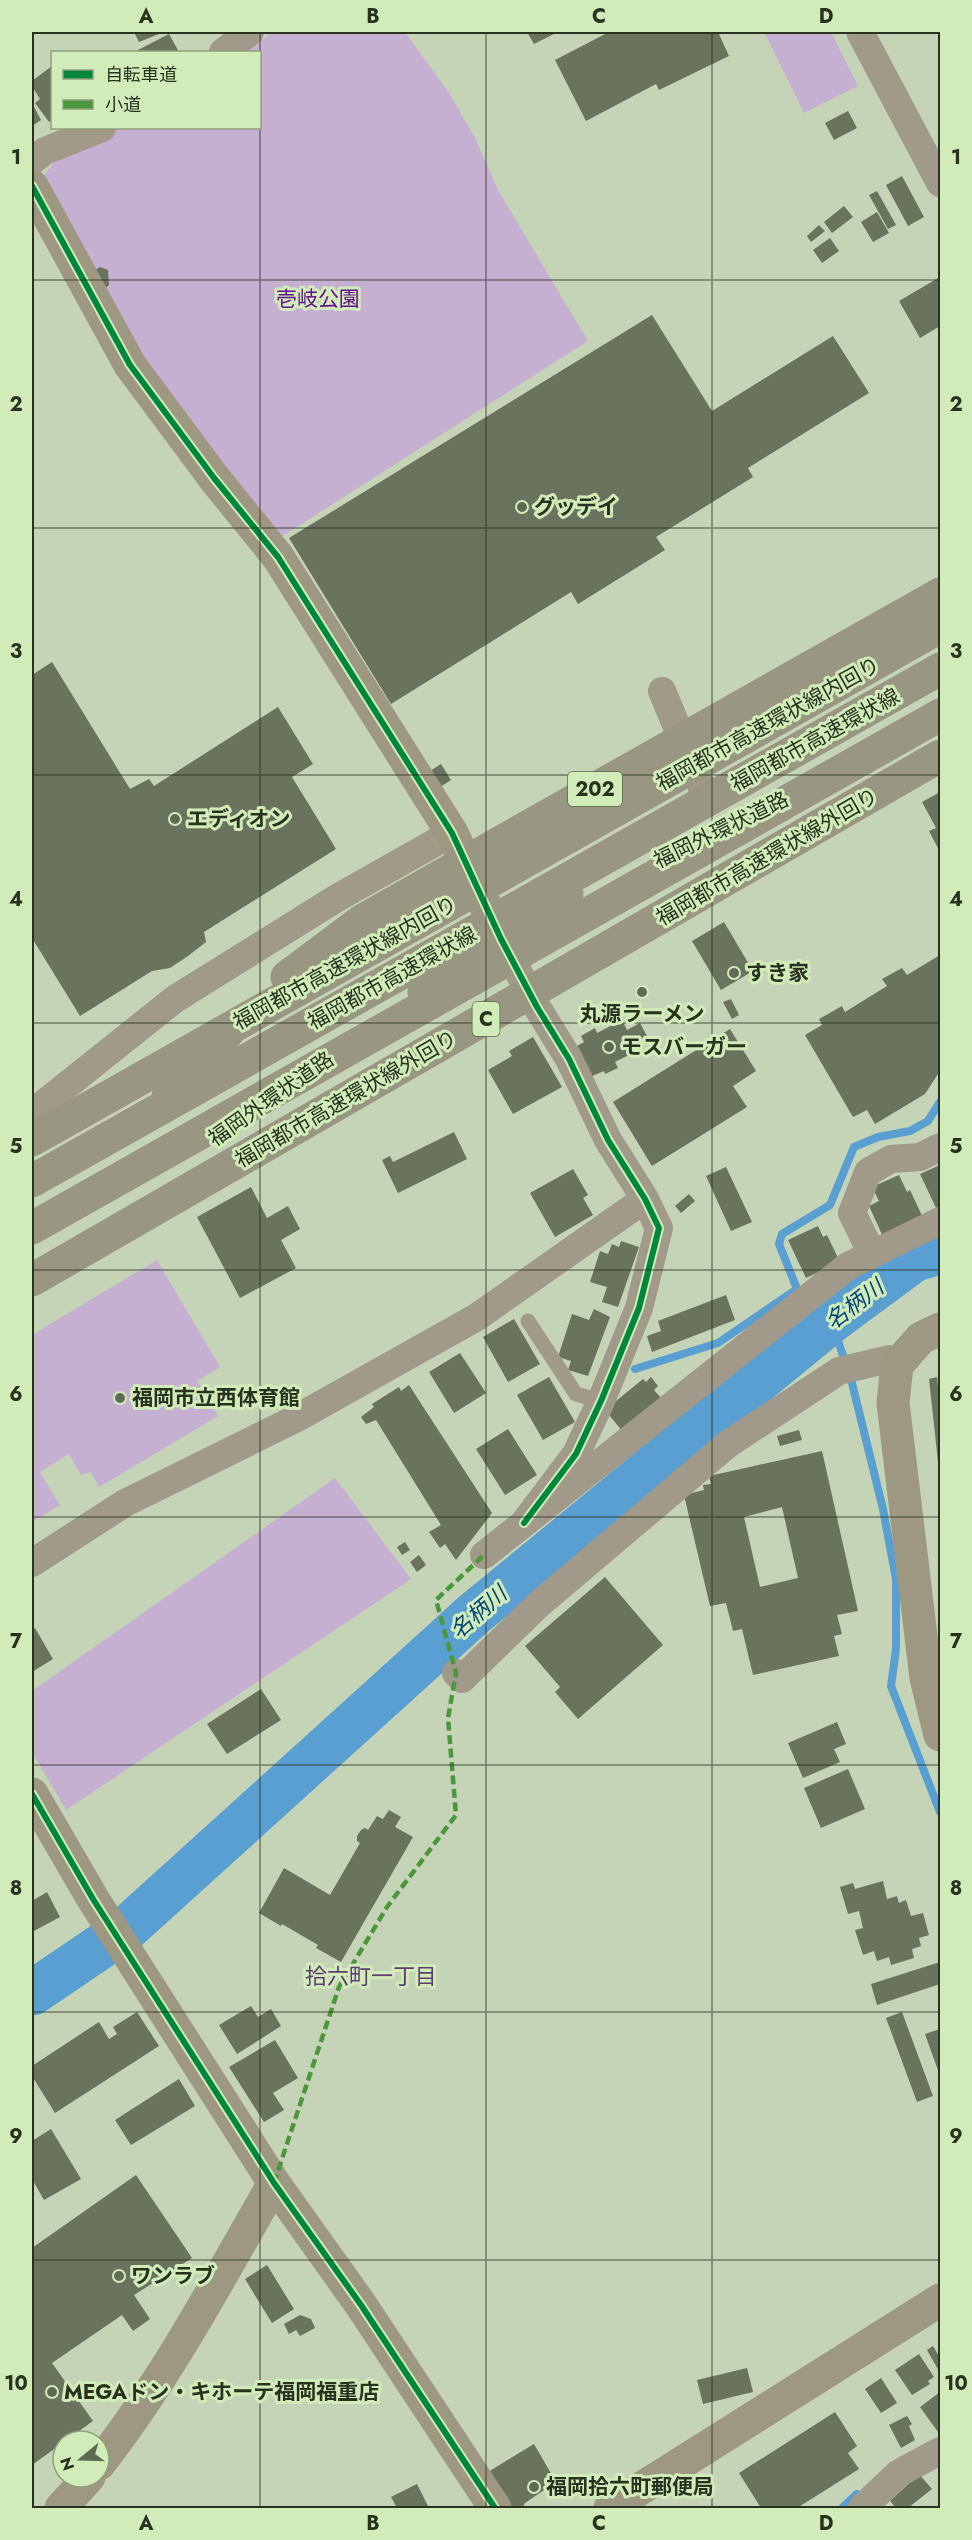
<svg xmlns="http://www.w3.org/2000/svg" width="972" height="2540" font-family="Jost,'Noto Sans JP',sans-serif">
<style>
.green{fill:#c6b0d2}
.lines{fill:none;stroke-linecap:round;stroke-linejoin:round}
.stream{stroke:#5a9fd2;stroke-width:8}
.river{stroke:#5a9fd2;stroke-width:45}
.building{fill:#69735e;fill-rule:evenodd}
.lane{stroke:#a19989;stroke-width:15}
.street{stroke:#a19989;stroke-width:28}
.secondary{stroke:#9e9782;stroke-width:33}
.highway{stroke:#999781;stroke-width:33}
.highway-bridge{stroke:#999781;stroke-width:33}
.quiet{stroke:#4c973d;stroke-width:4.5;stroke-dasharray:9 4.5;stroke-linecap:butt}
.cycleway-casing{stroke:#d1ebb9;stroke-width:10}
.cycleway{stroke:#00873e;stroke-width:6}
.grid{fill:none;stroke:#28321f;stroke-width:1.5;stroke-opacity:0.55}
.poi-dot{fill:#5f6a54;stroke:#d1ebb9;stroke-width:2}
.labels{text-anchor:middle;stroke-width:6;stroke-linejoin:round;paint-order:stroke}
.shield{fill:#d1ebb9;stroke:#5b6a4d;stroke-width:1.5}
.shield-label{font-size:20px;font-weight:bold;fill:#28321f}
.park-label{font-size:21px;fill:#64108c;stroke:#d1ebb9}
.poi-label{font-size:21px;font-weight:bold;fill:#28321f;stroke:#d1ebb9;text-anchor:start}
.street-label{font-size:21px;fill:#28321f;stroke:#d1ebb9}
.water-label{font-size:22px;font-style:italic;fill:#004379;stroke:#d1ebb9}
.neighbourhood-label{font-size:22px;fill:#5f3c76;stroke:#d1ebb9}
.neatline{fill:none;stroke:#28321f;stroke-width:2}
.grid-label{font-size:20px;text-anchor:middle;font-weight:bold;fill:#28321f}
</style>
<rect width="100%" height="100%" fill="#c5d3b7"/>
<path class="green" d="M 273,32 L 405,32 L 449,93 L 475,138 L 498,190 L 588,341 L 275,541 L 136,360 L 39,182 L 61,153 L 117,128 L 260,128 L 260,52 L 245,52 Z
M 764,32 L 831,32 L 858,86 L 804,113 Z
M 157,1260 L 220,1367 L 197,1381 L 218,1416 L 99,1487 L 91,1472 L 81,1475 L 69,1454 L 40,1472 L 60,1505 L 32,1522 L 32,1335 Z
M 335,1478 L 411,1579 L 66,1810 L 32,1752 L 32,1691 Z"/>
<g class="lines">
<path class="stream" d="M 831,1321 L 846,1364
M 635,1369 L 718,1343 L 797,1289 L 779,1244 L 782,1234 L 830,1205 L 854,1147 L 878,1137 L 910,1131 L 928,1121 L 940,1102
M 850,1375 L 883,1509 L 896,1579 L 896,1649 L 891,1686 L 940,1812
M 842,2508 L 857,2494"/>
<path class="river" d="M 32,1993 L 125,1930 L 475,1613 L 831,1321 L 915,1259 L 940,1252"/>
</g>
<path class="building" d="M 134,32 L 164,32 L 139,42 Z
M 527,32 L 558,32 L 534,44 Z
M 609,32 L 718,32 L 729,56 L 659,90 L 656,84 L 586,121 L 555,60 Z
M 169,34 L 179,52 L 140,52 L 138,50 Z
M 52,66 L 52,120 L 49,122 L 35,103 L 40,99 L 32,86 L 32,81 Z
M 32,103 L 41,120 L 32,126 Z
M 848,111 L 857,128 L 834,140 L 825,123 Z
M 902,176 L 924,217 L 908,226 L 886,185 Z
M 877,191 L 896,225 L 888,229 L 869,195 Z
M 844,206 L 853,217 L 832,233 L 824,222 Z
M 877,212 L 889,233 L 873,242 L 861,222 Z
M 819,225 L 825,231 L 811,242 L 807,236 Z
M 830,238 L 839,251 L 822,263 L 813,250 Z
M 100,267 L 108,270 L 109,285 L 102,291 L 92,272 Z
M 940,277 L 940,326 L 920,338 L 899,301 Z
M 652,315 L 712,411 L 833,336 L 869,393 L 748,468 L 753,477 L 656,537 L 665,550 L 578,604 L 571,592 L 391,704 L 289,538 Z
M 52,662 L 130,789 L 149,779 L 154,786 L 278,707 L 313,764 L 292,777 L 336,849 L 204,932 L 206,942 L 188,956 L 170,968 L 152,971 L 80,1016 L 32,938 L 32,675 Z
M 441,764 L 451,780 L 440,787 L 430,771 Z
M 940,792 L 940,852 L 929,831 L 936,828 L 922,802 Z
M 724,922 L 753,971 L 721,990 L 692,941 Z
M 940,955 L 940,1071 L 925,1094 L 875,1124 L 867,1110 L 853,1117 L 805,1035 L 822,1025 L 819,1019 L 842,1006 L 845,1012 L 887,986 L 882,979 L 902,968 L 907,975 Z
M 731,999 L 739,1015 L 732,1019 L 723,1002 Z
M 622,1020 L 627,1030 L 640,1023 L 647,1036 L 637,1041 L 641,1049 L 615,1062 L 618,1068 L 605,1074 L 604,1071 L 592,1076 L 577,1046 L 584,1042 L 581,1036 L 595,1028 L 597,1033 Z
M 730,1029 L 756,1071 L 733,1086 L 747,1107 L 652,1166 L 613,1102 Z
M 533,1037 L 562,1087 L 513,1114 L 488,1070 L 512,1056 L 509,1051 Z
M 454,1132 L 467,1159 L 398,1193 L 382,1160 L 390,1156 L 393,1162 Z
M 940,1165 L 940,1208 L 937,1210 L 920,1174 Z
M 726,1167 L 752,1222 L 731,1231 L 706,1176 Z
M 573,1169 L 588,1195 L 583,1198 L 593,1215 L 555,1237 L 530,1193 Z
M 899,1175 L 907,1192 L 910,1190 L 925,1222 L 885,1241 L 869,1206 L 879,1201 L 872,1187 Z
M 251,1187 L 267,1218 L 288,1206 L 300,1229 L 281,1240 L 296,1268 L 240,1298 L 197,1217 Z
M 689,1194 L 695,1201 L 681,1213 L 675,1206 Z
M 818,1226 L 823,1237 L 827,1235 L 840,1262 L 806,1278 L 788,1240 Z
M 621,1241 L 639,1247 L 618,1307 L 602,1302 L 607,1287 L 590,1282 L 600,1251 L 608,1254 L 612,1244 L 619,1247 Z
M 726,1295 L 735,1320 L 652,1352 L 647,1336 L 661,1331 L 658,1321 Z
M 594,1309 L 610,1317 L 588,1376 L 568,1370 L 571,1361 L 558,1357 L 572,1314 L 589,1320 Z
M 514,1319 L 540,1364 L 508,1382 L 483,1337 Z
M 460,1353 L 486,1393 L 454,1413 L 429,1372 Z
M 549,1377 L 575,1422 L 543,1440 L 517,1395 Z
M 651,1377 L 658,1386 L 654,1390 L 663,1400 L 623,1432 L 605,1410 L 643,1379 L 646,1382 Z
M 937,1377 L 940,1405 L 940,1462 L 938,1462 L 929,1379 Z
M 409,1385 L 492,1513 L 456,1560 L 445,1544 L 440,1548 L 429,1532 L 441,1525 L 376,1420 L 366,1424 L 361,1417 L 374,1407 L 372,1404 L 399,1387 L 401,1391 Z
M 508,1429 L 537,1475 L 505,1495 L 476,1449 Z
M 799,1430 L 802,1440 L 780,1446 L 777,1436 Z
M 822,1451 L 858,1611 L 837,1615 L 842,1634 L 834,1636 L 839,1656 L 753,1675 L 742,1629 L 733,1631 L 726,1603 L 710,1606 L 684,1495 L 704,1490 L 703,1485 L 711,1484 L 709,1476 ZM 782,1507 L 798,1578 L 760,1587 L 744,1517 Z
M 405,1542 L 410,1550 L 402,1555 L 397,1547 Z
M 419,1555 L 426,1565 L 417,1572 L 410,1562 Z
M 605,1577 L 663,1645 L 578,1719 L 555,1692 L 560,1687 L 525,1646 Z
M 35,1628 L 53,1659 L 32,1672 L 32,1630 Z
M 261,1689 L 281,1720 L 227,1754 L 207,1724 Z
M 837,1722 L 846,1744 L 834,1749 L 840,1762 L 803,1778 L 788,1743 Z
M 848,1769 L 865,1809 L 821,1828 L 804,1788 Z
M 389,1810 L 401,1817 L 395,1827 L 413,1837 L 341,1962 L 316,1948 L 318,1945 L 282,1924 L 281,1926 L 259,1913 L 284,1868 L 330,1895 L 360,1843 L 357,1841 L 357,1836 L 361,1830 L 365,1828 L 368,1830 L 377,1816 L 383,1819 Z
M 883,1881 L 887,1899 L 897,1896 L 899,1903 L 906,1900 L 911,1916 L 923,1913 L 929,1935 L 919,1938 L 921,1946 L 912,1949 L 914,1958 L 891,1965 L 889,1957 L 877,1961 L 874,1951 L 863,1955 L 855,1930 L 863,1928 L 859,1911 L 848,1914 L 840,1887 L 853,1883 L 855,1889 Z
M 47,1892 L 60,1917 L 32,1932 L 32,1901 Z
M 940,1962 L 940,1984 L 877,2005 L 871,1984 Z
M 251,2006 L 258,2017 L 271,2009 L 281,2026 L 237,2054 L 219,2025 Z
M 137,2012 L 159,2046 L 55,2113 L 32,2076 L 32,2066 L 99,2022 L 109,2039 L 117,2034 L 113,2027 Z
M 902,2012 L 933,2096 L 917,2102 L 886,2018 Z
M 940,2029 L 940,2076 L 925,2034 Z
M 275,2040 L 298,2078 L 273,2093 L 284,2110 L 264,2122 L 229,2067 Z
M 179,2079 L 195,2106 L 131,2145 L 115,2120 Z
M 51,2129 L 81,2179 L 44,2200 L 32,2179 L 32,2141 Z
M 136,2175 L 192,2258 L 134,2295 L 150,2319 L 133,2331 L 122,2315 L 52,2363 L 93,2421 L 32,2465 L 32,2248 Z
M 267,2265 L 294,2309 L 272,2323 L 245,2279 Z
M 300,2315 L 311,2319 L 315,2328 L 300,2336 L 296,2330 L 289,2334 L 284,2324 Z
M 933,2346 L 940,2358 L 940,2373 L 927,2350 Z
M 919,2354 L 934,2377 L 928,2381 L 930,2384 L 912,2395 L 895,2370 Z
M 747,2368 L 753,2392 L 703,2404 L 697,2380 Z
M 881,2378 L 897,2403 L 881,2413 L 865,2389 Z
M 365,2382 L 372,2396 L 362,2401 L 356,2387 Z
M 940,2392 L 940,2430 L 938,2432 L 920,2407 Z
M 835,2412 L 857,2446 L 848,2453 L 859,2469 L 797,2508 L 761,2508 L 739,2473 Z
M 907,2416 L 912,2424 L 909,2426 L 915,2440 L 901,2448 L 889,2425 Z
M 534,2444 L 556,2482 L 525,2503 L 522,2508 L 510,2508 L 488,2472 Z
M 919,2474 L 932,2489 L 908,2508 L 896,2508 L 890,2501 Z
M 417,2484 L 429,2508 L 397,2508 L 391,2497 Z"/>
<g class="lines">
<path class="lane" d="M 528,1321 L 576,1394 L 601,1401"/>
<path class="street" d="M 860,32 L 940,183
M 223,52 L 250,32
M 32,161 L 45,151 L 102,128
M 662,691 L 707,799
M 501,939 L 537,1007 L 569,1059 L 608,1140 L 645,1199 L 659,1228 L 639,1308 L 601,1401 L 576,1454 L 524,1523
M 32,1113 L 175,999 L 337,898 L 452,833
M 872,1254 L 852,1213 L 868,1172 L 891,1159 L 920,1157 L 940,1147
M 484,1555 L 848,1266 L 940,1221
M 32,1563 L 125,1503 L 297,1418 L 477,1317 L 645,1199
M 456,1673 L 462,1679 L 538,1605 L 728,1444 L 839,1371 L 889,1359 L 897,1365
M 862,2508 L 899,2473 L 940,2451"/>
<path class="secondary" d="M 32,186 L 130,365 L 214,478 L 278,557 L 440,814 L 452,833 L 501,939
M 940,1329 L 921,1338 L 897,1365 L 893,1403 L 926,1678 L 940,1735
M 32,1794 L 93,1899 L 274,2183 L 361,2305 L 495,2508
M 99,2464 C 167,2377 219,2279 274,2183
M 61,2508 L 89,2477
M 610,2508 L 940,2300"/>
<path class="highway" d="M 424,992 L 567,894
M 168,1097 L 228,1032"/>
<path class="highway-bridge" d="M 287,977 L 363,920 L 940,594
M 32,1140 L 940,627
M 32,1181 L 940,669
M 32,1228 L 940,715
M 32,1280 L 940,756"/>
<path class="quiet" d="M 274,2183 L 339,1987 L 387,1907 L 456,1815 L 448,1718 L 456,1673 L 436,1600 L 484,1555"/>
<g class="cycleway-casing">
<path id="cycleway" d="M 32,186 L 130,365 L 214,478 L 278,557 L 452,833 L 501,939 L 537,1007 L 569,1059 L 608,1140 L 645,1199 L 659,1228 L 639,1308 L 601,1401 L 576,1454 L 524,1523
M 32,1794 L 93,1899 L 274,2183 L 361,2305 L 495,2508"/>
</g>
<use href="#cycleway" class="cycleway"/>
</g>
<path class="grid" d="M 260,32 L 260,52M 486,32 L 486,2508M 712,32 L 712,2508M 260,52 L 260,128M 260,128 L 260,2508M 32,280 L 940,280M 32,528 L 940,528M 32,775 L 940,775M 32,1023 L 940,1023M 32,1270 L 940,1270M 32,1517 L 940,1517M 32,1765 L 940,1765M 32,2012 L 940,2012M 32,2260 L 940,2260"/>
<g class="poi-dot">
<circle cx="522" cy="507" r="6"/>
<circle cx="175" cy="819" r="6"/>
<circle cx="734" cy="973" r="6"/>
<circle cx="642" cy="992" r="6"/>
<circle cx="609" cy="1047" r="6"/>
<circle cx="120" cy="1398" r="6"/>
<circle cx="119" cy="2276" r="6"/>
<circle cx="52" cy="2392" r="6"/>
<circle cx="534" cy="2487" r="6"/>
</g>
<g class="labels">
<g class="shield">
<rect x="568" y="772" width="54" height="34" rx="4.5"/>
<rect x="472.5" y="1002" width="27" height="34" rx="4.5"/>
</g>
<g class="shield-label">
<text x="595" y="796">202</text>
<text x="486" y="1026">C</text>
</g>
<g class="park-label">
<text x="318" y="306">壱岐公園</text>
</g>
<g class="poi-label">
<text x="534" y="514">グッデイ</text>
<text x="187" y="826">エディオン</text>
<text x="746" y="980">すき家</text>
<text x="642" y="1021" text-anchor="middle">丸源ラーメン</text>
<text x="621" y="1054">モスバーガー</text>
<text x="132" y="1405">福岡市立西体育館</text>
<text x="131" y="2283">ワンラブ</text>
<text x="64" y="2399">MEGAドン・キホーテ福岡福重店</text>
<text x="546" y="2494">福岡拾六町郵便局</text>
</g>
<g class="street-label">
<text transform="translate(768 724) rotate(-29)" y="7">福岡都市高速環状線内回り</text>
<text transform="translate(815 740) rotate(-29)" y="7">福岡都市高速環状線</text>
<text transform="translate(721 830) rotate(-26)" y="7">福岡外環状道路</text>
<text transform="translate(767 857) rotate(-30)" y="7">福岡都市高速環状線外回り</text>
<text transform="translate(345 963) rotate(-29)" y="7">福岡都市高速環状線内回り</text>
<text transform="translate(392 978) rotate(-29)" y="7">福岡都市高速環状線</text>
<text transform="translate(271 1099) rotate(-35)" y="7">福岡外環状道路</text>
<text transform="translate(346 1099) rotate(-30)" y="7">福岡都市高速環状線外回り</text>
</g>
<g class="water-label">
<text transform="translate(854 1304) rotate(-37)" y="8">名柄川</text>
<text transform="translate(478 1612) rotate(-41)" y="8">名柄川</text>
</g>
<g class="neighbourhood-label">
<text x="371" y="1984">拾六町一丁目</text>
</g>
</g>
<rect width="972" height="2540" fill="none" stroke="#d1ebb9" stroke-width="66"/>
<rect x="51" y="51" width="210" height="78" fill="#d1ebb9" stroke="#8da17b" stroke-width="1.5"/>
<rect x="63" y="70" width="30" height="9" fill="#00873e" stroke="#8da17b" stroke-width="1.5"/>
<text x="105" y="81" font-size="18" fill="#28321f">自転車道</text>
<rect x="63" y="100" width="30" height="9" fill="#4c973d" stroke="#8da17b" stroke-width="1.5"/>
<text x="105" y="111" font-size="18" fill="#28321f">小道</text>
<g transform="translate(81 2459) rotate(251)"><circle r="28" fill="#d1ebb9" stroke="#8da17b" stroke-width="1.5"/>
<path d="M0-4.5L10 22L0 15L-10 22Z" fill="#5f6a54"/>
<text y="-9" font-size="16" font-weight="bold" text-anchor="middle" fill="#28321f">N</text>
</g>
<rect x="33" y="33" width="906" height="2474" class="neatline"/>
<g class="grid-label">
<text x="146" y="23">A</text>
<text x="373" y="23">B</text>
<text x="599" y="23">C</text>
<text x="826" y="23">D</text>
<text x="16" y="164">1</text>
<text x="956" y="164">1</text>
<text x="16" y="411">2</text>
<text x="956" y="411">2</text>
<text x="16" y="658">3</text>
<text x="956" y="658">3</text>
<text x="16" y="906">4</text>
<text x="956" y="906">4</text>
<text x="16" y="1153">5</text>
<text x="956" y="1153">5</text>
<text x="16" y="1401">6</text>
<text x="956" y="1401">6</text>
<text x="16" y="1648">7</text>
<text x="956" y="1648">7</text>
<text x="16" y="1895">8</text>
<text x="956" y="1895">8</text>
<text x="16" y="2143">9</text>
<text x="956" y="2143">9</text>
<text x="16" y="2390">10</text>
<text x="956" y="2390">10</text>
<text x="146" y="2530">A</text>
<text x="373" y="2530">B</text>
<text x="599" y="2530">C</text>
<text x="826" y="2530">D</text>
</g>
</svg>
